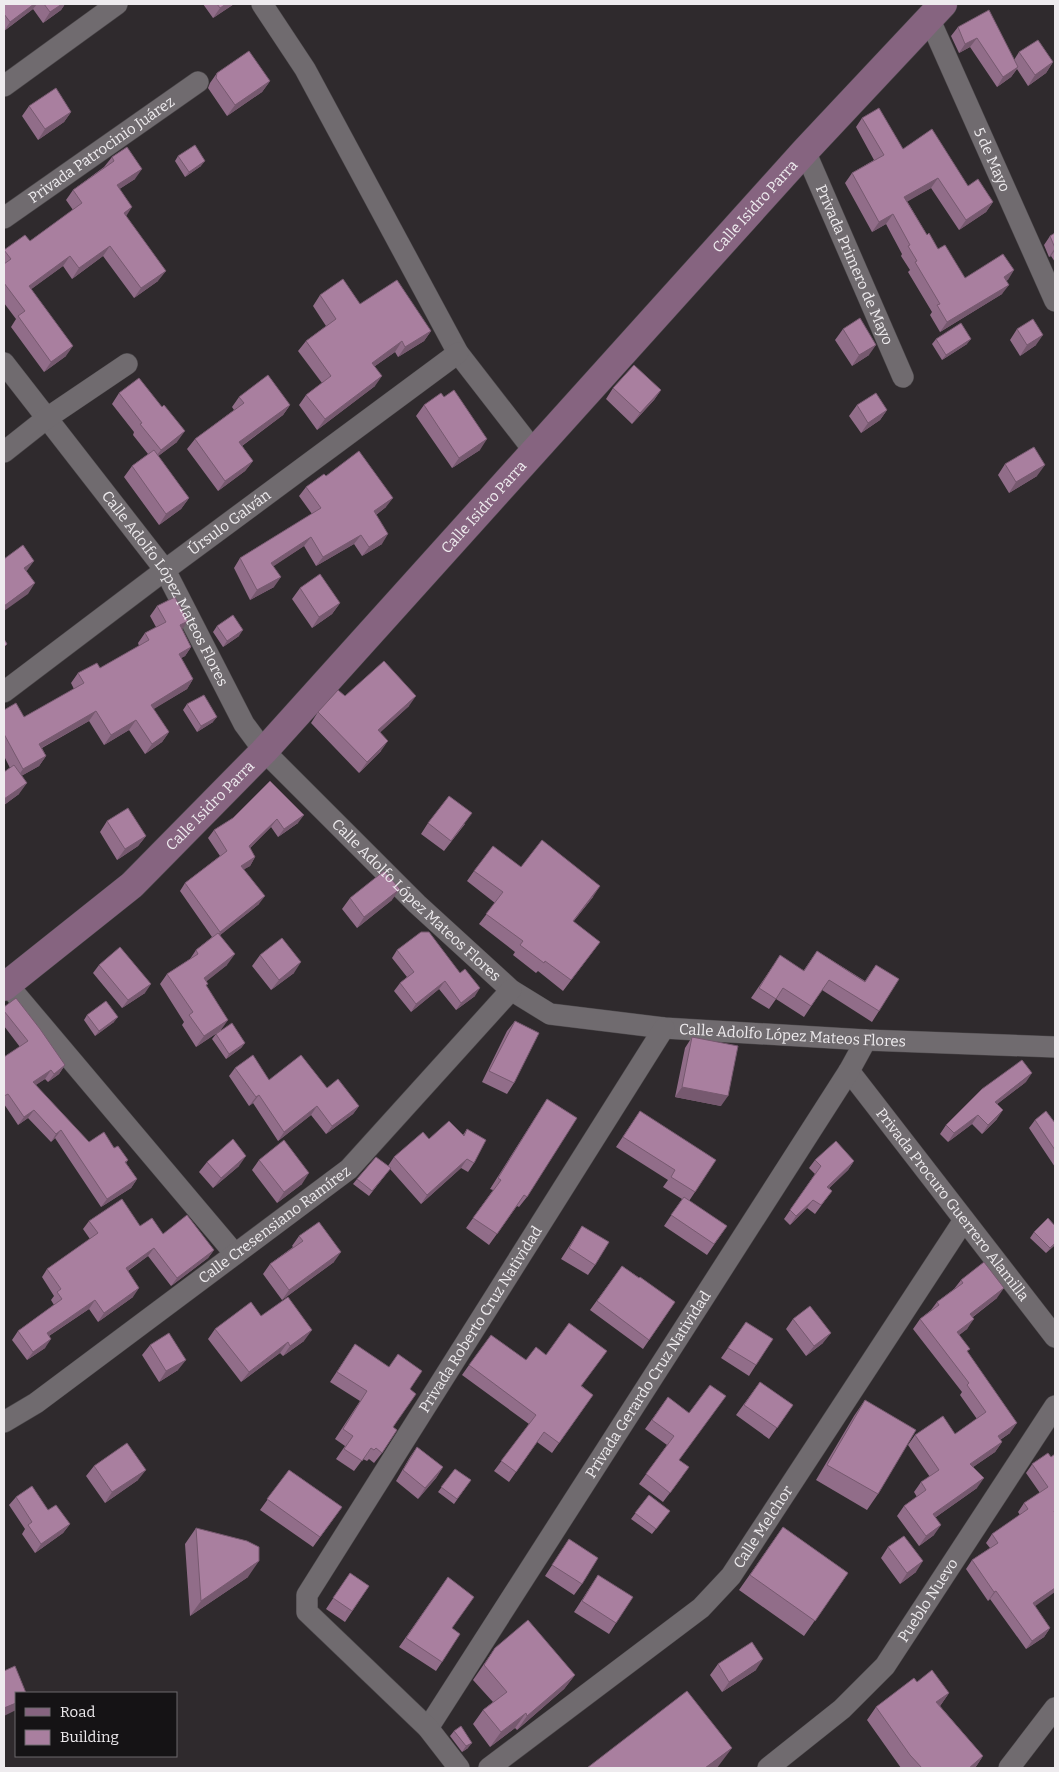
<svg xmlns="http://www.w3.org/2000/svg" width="1059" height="1772" font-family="Bitter,serif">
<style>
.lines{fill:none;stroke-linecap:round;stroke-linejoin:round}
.street-casing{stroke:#4b474a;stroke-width:22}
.secondary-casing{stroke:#4b474a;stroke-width:29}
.street{stroke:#706b6f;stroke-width:21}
.secondary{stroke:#866480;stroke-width:28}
.wall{fill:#916d89}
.shaded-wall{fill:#76596f}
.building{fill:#a97f9f;stroke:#76596f}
.labels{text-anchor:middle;stroke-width:5;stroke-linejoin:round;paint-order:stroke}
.street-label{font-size:15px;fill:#eeebee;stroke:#151315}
</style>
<rect width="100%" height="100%" fill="#2f2a2d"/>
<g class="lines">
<g class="street-casing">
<g id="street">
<path d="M 262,4 L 305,69 L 458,353 L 534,451"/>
<path id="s1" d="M 929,18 L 1055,301"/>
<path d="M 4,86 L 117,4"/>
<path id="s2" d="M 805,151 L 903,377"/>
<path id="s3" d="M 4,218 L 198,82"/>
<path id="s4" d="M 4,363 L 165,570 L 244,724 L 264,751 L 417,904 L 511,990 L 550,1014 L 664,1028 L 866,1040 L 1055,1047"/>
<path d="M 4,452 L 47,418 L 127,364"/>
<path id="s5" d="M 4,692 L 165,570 L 458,353"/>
<path d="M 7,984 L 235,1254"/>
<path id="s6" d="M 849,1071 L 1055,1337"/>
<path id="s7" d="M 4,1422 L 36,1403 L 349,1169 L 511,990"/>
<path id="s8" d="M 428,1728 L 849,1071 L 866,1040"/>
<path id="s9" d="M 459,1768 L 428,1728 L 307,1612 L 307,1595 L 664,1028"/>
<path id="s10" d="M 489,1768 L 701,1608 L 731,1576 L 964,1220"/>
<path id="s11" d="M 768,1768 L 842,1709 L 885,1666 L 1055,1406"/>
<path d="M 1009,1768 L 1055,1708"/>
</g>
</g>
<g class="secondary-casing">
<g id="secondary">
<path id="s12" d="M 4,987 L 132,885 L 264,751 L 805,151 L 943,4"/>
</g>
</g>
<use href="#street" class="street"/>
<use href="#secondary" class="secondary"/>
</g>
<path class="wall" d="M 4,4 L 65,4 L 61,10 L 43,23 L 33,9 L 4,31 Z
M 203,4 L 234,4 L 213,18 Z
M 958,27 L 1014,60 L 1019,52 L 1053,62 L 1046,73 L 1028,86 L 1017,69 L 1011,77 L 997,87 L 970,47 L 959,53 L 951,36 Z
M 217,73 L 270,81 L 262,92 L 227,116 L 208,88 L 210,83 Z
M 29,106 L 71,112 L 64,122 L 38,140 L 22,116 Z
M 862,118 L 903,149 L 968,186 L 993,202 L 986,212 L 959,230 L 931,188 L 907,201 L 927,235 L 938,249 L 965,278 L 1014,270 L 1006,280 L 1002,294 L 940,332 L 930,315 L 932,312 L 908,272 L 910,270 L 901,256 L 902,254 L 886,224 L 872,232 L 845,183 L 852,173 L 874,160 L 856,127 Z
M 178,156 L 201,166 L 185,177 L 175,161 Z
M 112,157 L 135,179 L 119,189 L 126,216 L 158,281 L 134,298 L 103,256 L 72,279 L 63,266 L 31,289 L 66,356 L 44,372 L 11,327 L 16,319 L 4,303 L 4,250 L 30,241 L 73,210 L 66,200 L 73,190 L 104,167 Z
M 1055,233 L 1055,262 L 1051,256 L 1049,257 L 1044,245 L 1050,236 Z
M 320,295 L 360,304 L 431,331 L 424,341 L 398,357 L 395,352 L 375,366 L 375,386 L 317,430 L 299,405 L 306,395 L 322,383 L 298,351 L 306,341 L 326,326 L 313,306 Z
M 843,329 L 869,355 L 852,366 L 835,340 Z
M 1017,329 L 1036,345 L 1020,356 L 1010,340 Z
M 936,339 L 967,344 L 942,360 L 932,344 Z
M 613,388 L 661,390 L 654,400 L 632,424 L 606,399 Z
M 119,393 L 177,442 L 158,456 L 189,498 L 181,509 L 159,525 L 124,477 L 132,466 L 148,454 L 133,435 L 134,432 L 112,404 Z
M 239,397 L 290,405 L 283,415 L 242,446 L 253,461 L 245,471 L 218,491 L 187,449 L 195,439 L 234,410 L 232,407 Z
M 444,397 L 480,450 L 452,468 L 416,416 L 424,405 Z
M 857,405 L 887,410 L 880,420 L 861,433 L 849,416 Z
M 1005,464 L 1037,476 L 1009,493 L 998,475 Z
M 326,476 L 386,507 L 376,515 L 382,544 L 362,556 L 354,544 L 316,566 L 304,546 L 273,566 L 274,587 L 250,600 L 234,568 L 240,558 L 312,514 L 299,496 L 306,487 Z
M 300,588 L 340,603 L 332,614 L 312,628 L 292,599 Z
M 157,606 L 182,630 L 191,647 L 185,656 L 181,658 L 193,679 L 187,689 L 153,709 L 169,732 L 162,742 L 145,754 L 129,730 L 104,745 L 89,721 L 42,748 L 46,756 L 39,766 L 21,776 L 19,794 L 4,805 L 4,772 L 10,768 L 4,756 L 4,710 L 24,717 L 74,689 L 71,683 L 78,673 L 100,668 L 139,646 L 138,643 L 145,633 L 156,627 L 150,616 Z
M 217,626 L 239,636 L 223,647 L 213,632 Z
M 345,696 L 409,706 L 380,732 L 381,751 L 359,773 L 311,723 L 318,712 Z
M 187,704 L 213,722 L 197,732 L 183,710 Z
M 270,781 L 298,823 L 278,837 L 271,827 L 250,848 L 255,857 L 250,866 L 244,869 L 259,904 L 220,935 L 227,965 L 206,981 L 206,986 L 221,1030 L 245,1043 L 241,1048 L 226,1059 L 212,1039 L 216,1034 L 220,1031 L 196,1047 L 182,1025 L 184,1022 L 160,984 L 167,974 L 190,959 L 196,950 L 212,937 L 180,891 L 185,883 L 220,856 L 208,838 L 214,830 L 233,818 Z
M 107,821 L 146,836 L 138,846 L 117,860 L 100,832 Z
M 428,823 L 465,824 L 444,851 L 421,834 Z
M 521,867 L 593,897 L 573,922 L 600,942 L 563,991 L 538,971 L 536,973 L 513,955 L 515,952 L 479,924 L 495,903 L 467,881 L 474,871 Z
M 350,898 L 392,900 L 357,928 L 342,909 Z
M 397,950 L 475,996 L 456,1010 L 439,989 L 411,1012 L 394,991 L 400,983 L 407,977 L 392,958 Z
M 817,951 L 865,981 L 876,965 L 879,1011 L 872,1022 L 822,990 L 804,1017 L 776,999 L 769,1009 L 751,998 L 773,966 L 804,970 Z
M 260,955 L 294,973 L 271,990 L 252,966 Z
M 99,965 L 145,993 L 122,1008 L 93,973 Z
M 4,1007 L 65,1065 L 59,1074 L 48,1082 L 45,1079 L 35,1085 L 89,1142 L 114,1148 L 128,1160 L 126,1163 L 137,1179 L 131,1188 L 101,1207 L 55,1138 L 51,1142 L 28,1118 L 18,1125 L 4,1104 L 4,1057 L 20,1047 L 4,1026 Z
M 87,1015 L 114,1022 L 95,1036 L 84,1020 Z
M 515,1021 L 514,1083 L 507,1094 L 482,1082 L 507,1031 Z
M 692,1037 L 721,1106 L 675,1097 L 685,1048 Z
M 235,1068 L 269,1080 L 327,1088 L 359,1106 L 353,1114 L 326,1134 L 311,1115 L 278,1141 L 253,1103 L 249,1106 L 229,1076 Z
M 1026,1082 L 997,1104 L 997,1119 L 982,1134 L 972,1124 L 948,1142 L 940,1134 L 946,1125 Z
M 547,1099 L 527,1197 L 519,1207 L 517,1206 L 489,1245 L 466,1228 L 493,1190 L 490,1189 Z
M 640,1111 L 695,1192 L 689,1201 L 727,1226 L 707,1255 L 664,1226 L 682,1199 L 663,1187 L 668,1180 L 616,1147 Z
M 1035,1120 L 1055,1123 L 1055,1167 L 1029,1128 Z
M 467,1129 L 474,1163 L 468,1172 L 461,1168 L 421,1204 L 390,1169 L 369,1196 L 353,1184 L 357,1179 L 388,1166 L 394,1157 L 429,1139 L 463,1135 Z
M 259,1160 L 302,1184 L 277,1203 L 252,1170 Z
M 815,1160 L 854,1161 L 848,1170 L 829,1188 L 832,1191 L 815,1214 L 807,1208 L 790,1225 L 784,1219 L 815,1174 L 809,1168 Z
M 207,1162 L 239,1166 L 213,1188 L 199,1172 Z
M 89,1221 L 140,1226 L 214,1250 L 208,1258 L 171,1286 L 148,1256 L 128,1271 L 133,1297 L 98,1322 L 89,1309 L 49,1336 L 45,1348 L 27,1360 L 12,1340 L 18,1331 L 54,1305 L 51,1300 L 54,1296 L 42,1277 L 47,1269 L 90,1239 L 83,1229 Z
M 582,1226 L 595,1265 L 588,1275 L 561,1259 Z
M 1034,1232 L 1055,1245 L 1046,1253 L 1030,1238 Z
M 299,1236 L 334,1262 L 282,1300 L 263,1274 L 270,1264 L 293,1247 L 292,1246 Z
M 622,1266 L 675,1302 L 643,1349 L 590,1310 Z
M 961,1280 L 997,1298 L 973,1317 L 967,1329 L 959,1335 L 1010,1433 L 1000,1440 L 1002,1442 L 995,1452 L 973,1467 L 977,1488 L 936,1517 L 934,1535 L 919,1546 L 897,1516 L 904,1506 L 917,1497 L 914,1492 L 921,1482 L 930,1477 L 908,1445 L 915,1435 L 955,1434 L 977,1419 L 960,1395 L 962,1392 L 913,1329 L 920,1319 L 931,1310 L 937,1302 L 954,1289 Z
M 261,1316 L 304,1341 L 283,1356 L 280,1353 L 241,1382 L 208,1339 L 215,1329 Z
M 793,1319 L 823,1343 L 806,1356 L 786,1329 Z
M 746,1322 L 756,1365 L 749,1376 L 721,1358 Z
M 355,1344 L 410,1389 L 382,1453 L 374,1463 L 369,1459 L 367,1461 L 363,1459 L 354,1471 L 336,1459 L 345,1446 L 335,1439 L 360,1401 L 330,1382 Z
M 150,1345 L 178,1370 L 159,1382 L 142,1355 Z
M 526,1360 L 582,1386 L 593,1395 L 552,1453 L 537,1442 L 509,1482 L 494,1471 L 529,1424 L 462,1375 L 469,1365 Z
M 760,1382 L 793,1405 L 769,1439 L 736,1415 Z
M 668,1397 L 682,1477 L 663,1502 L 639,1484 L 667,1445 L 645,1429 Z
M 865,1400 L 878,1494 L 867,1510 L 816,1480 L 854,1416 Z
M 417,1447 L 443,1467 L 436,1478 L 418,1499 L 396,1481 L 410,1457 Z
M 1051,1457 L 1035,1606 L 1050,1628 L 1044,1637 L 1026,1649 L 990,1599 L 988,1601 L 966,1569 L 972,1560 L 990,1548 L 986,1543 L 992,1534 L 1020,1515 L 1018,1512 L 1024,1503 L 1040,1493 L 1026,1473 L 1033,1463 Z
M 94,1466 L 138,1480 L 105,1503 L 86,1476 Z
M 455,1469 L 471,1480 L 454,1504 L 438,1492 Z
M 289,1470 L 342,1507 L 313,1547 L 260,1510 Z
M 649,1495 L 670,1511 L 652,1534 L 631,1519 Z
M 16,1497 L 48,1510 L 70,1524 L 63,1533 L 35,1553 L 22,1534 L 25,1529 L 9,1505 Z
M 783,1527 L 848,1573 L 804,1636 L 739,1590 Z
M 196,1528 L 248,1577 L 190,1616 L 185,1544 Z
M 569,1539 L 582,1584 L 574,1595 L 545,1576 Z
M 888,1547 L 916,1572 L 900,1584 L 881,1558 Z
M 350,1573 L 369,1586 L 345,1622 L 326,1609 Z
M 598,1575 L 616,1623 L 609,1634 L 574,1612 Z
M 448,1577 L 452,1628 L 442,1662 L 436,1671 L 399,1647 Z
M 495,1648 L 575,1675 L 564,1689 L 517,1730 L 515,1728 L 490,1747 L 473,1724 L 483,1710 L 493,1702 L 473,1680 Z
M 718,1664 L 756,1670 L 722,1692 L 710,1675 Z
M 917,1682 L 949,1693 L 940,1706 L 983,1756 L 975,1768 L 901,1768 L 867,1720 L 876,1707 Z
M 454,1731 L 468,1748 L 462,1752 L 450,1736 Z"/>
<path class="shaded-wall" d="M 34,4 L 37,4 L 33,9 L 4,31 L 10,22 Z
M 62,4 L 65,4 L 61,10 L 43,23 L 50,12 Z
M 226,4 L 234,4 L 213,18 L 220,8 Z
M 977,38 L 970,47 L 959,53 L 965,44 Z
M 1053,62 L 1046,73 L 1028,86 L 1035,75 Z
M 1018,67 L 1011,77 L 997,87 L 1003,77 Z
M 270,81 L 262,92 L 227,116 L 235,105 Z
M 71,112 L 64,122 L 38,140 L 45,129 Z
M 205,161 L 201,166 L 185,177 L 189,172 Z
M 142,169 L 135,179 L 109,196 L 117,185 Z
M 938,178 L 931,188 L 898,207 L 904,197 Z
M 993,202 L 986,212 L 959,230 L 966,220 Z
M 132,207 L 125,218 L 124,213 Z
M 893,214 L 886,224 L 872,232 L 879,222 Z
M 110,246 L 103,256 L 72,279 L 79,268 Z
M 1055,248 L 1055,250 L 1051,256 L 1049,257 Z
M 70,256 L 63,266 L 22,296 L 29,286 Z
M 1014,270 L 1008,280 L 997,286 L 1004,277 Z
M 166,271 L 158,281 L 134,298 L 141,288 Z
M 1009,285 L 1002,294 L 940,332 L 947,322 Z
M 431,331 L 424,341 L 398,357 L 405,347 Z
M 1043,335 L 1036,345 L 1020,356 L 1027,345 Z
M 971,339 L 967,344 L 942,360 L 946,355 Z
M 402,341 L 395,352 L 365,373 L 372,363 Z
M 876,345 L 869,355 L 852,366 L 859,355 Z
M 73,346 L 66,356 L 44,372 L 51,362 Z
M 382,376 L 375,386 L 317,430 L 325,419 Z
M 661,390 L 654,400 L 632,424 L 640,413 Z
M 290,405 L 283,415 L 232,453 L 239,442 Z
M 887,410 L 880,420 L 861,433 L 868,423 Z
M 185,431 L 177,442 L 153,460 L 161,450 Z
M 487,439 L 480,450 L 452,468 L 459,458 Z
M 253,461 L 245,471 L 218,491 L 225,481 Z
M 1045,465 L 1037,476 L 1009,493 L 1016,482 Z
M 189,498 L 181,509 L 159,525 L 166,514 Z
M 393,498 L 386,507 L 368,521 L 374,511 Z
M 388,534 L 382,544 L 362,556 L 369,547 Z
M 361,535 L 354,544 L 316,566 L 323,557 Z
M 311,537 L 304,546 L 265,572 L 271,563 Z
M 34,561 L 26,572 L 24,568 Z
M 281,577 L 274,587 L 250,600 L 257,590 Z
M 35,583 L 28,594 L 4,611 L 4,606 Z
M 340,603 L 332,614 L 312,628 L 319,617 Z
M 188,621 L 181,631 L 180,625 Z
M 243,630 L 239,636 L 223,647 L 227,641 Z
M 191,647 L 185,656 L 172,663 L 179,654 Z
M 193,679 L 187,689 L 144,715 L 151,705 Z
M 416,696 L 409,706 L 371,741 L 378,730 Z
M 96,711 L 89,721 L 32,753 L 39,744 Z
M 217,717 L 213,722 L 197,732 L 201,726 Z
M 136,720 L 129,730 L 104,745 L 111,735 Z
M 169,732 L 162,742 L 145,754 L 152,744 Z
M 388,741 L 381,751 L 359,773 L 367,762 Z
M 46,756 L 39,766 L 16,779 L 23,769 Z
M 27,783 L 19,794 L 4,805 L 4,799 Z
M 304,815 L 298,823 L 278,837 L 284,829 Z
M 277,819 L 271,827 L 243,855 L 249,846 Z
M 146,836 L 138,846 L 117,860 L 125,849 Z
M 255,857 L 250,866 L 236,874 L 241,866 Z
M 600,886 L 593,897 L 565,932 L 573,921 Z
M 400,889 L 392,900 L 357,928 L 364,917 Z
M 265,896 L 259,904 L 214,940 L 220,932 Z
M 235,954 L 227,965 L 197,989 L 204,978 Z
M 301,962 L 294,973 L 271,990 L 279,980 Z
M 445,981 L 439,989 L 411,1012 L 416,1004 Z
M 151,984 L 145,993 L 122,1008 L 128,1000 Z
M 480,988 L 475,996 L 456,1010 L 461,1003 Z
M 118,1017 L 114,1022 L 95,1036 L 99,1031 Z
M 228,1020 L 221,1030 L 196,1047 L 204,1036 Z
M 245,1043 L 241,1048 L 226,1059 L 229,1054 Z
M 65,1065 L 59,1074 L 48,1082 L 54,1074 Z
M 51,1070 L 45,1079 L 27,1091 L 33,1082 Z
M 1032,1073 L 1026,1082 L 988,1111 L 995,1102 Z
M 682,1087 L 728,1096 L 721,1106 L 675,1097 Z
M 259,1095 L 253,1103 L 249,1106 L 256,1097 Z
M 317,1106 L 311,1115 L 278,1141 L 284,1132 Z
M 359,1106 L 353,1114 L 326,1134 L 332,1126 Z
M 34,1110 L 28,1118 L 18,1125 L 24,1117 Z
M 1003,1110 L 997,1119 L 982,1134 L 988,1125 Z
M 978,1115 L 972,1124 L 948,1142 L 954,1133 Z
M 61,1130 L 55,1138 L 51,1142 L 56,1134 Z
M 246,1156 L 239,1166 L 213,1188 L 221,1178 Z
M 467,1159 L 461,1168 L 421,1204 L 427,1195 Z
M 854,1161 L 848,1170 L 821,1196 L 827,1187 Z
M 309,1173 L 302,1184 L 277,1203 L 284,1192 Z
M 137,1179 L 131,1188 L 101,1207 L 107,1199 Z
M 813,1200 L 807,1208 L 790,1225 L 796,1216 Z
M 1055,1243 L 1055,1245 L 1046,1253 L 1050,1248 Z
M 154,1248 L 148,1256 L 120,1276 L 126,1268 Z
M 214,1250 L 208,1258 L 171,1286 L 177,1278 Z
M 341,1252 L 334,1262 L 282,1300 L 289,1290 Z
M 139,1288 L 133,1297 L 98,1322 L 104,1313 Z
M 1004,1288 L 997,1298 L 963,1324 L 970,1314 Z
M 95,1300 L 89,1309 L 41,1341 L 47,1333 Z
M 974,1319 L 967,1329 L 950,1342 L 957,1332 Z
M 312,1330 L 304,1341 L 283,1356 L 290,1346 Z
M 831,1333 L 823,1343 L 806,1356 L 814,1346 Z
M 51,1339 L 45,1348 L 27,1360 L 33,1352 Z
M 288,1342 L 280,1353 L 241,1382 L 249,1372 Z
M 186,1360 L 178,1370 L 159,1382 L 166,1371 Z
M 1017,1423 L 1010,1433 L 991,1446 L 998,1436 Z
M 1002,1442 L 995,1452 L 963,1474 L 970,1464 Z
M 443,1467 L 436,1478 L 418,1499 L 425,1488 Z
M 146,1470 L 138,1480 L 105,1503 L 112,1492 Z
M 984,1478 L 977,1488 L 926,1524 L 933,1514 Z
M 70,1524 L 63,1533 L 35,1553 L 41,1544 Z
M 941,1525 L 934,1535 L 919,1546 L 926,1536 Z
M 259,1561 L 248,1577 L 190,1616 L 201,1601 Z
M 923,1561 L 916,1572 L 900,1584 L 907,1573 Z
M 1055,1588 L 1055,1592 L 1027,1612 L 1033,1603 Z
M 996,1591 L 990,1599 L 988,1601 L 994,1592 Z
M 1050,1628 L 1044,1637 L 1026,1649 L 1032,1641 Z
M 763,1659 L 756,1670 L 722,1692 L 729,1682 Z
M 575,1675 L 564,1689 L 517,1730 L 527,1716 Z
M 949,1693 L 940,1706 L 936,1702 Z
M 16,1703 L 16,1710 L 4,1716 L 4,1708 Z
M 526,1713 L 515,1728 L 490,1747 L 501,1732 Z
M 472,1743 L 468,1748 L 462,1752 L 466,1746 Z
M 732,1748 L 717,1768 L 705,1768 Z
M 983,1756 L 975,1768 L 969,1768 Z"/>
<path class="building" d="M 4,4 L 34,4 L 10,22 L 4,14 Z
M 44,4 L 62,4 L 50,12 Z
M 217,4 L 226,4 L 220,8 Z
M 989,10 L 1018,67 L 1003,77 L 977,38 L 965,44 L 958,27 Z
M 1038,40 L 1053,62 L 1035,75 L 1019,52 Z
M 249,51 L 270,81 L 235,105 L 216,78 L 217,73 Z
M 56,88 L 71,112 L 45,129 L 29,106 Z
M 879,108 L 903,149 L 932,129 L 968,186 L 978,179 L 993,202 L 966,220 L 938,178 L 904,197 L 927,235 L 929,233 L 938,249 L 945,245 L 965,278 L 1003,254 L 1014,270 L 1004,277 L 1009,285 L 947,322 L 937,305 L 940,304 L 915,262 L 917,261 L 908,246 L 910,245 L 893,214 L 879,222 L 852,173 L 884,155 L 862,118 Z
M 195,145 L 205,161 L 189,172 L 178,156 Z
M 127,147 L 142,169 L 117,185 L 132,207 L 124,213 L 166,271 L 141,288 L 110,246 L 79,268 L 70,256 L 29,286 L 73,346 L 51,362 L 18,316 L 25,311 L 4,283 L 4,264 L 11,259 L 4,250 L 25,235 L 30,241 L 82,203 L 73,190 L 114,161 L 112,157 Z
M 1055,233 L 1055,248 L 1050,236 Z
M 343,279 L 360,304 L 397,280 L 431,331 L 405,347 L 402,341 L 372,363 L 382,376 L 325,419 L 306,395 L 331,376 L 306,341 L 336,319 L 320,295 Z
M 860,318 L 876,345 L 859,355 L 843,329 Z
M 1033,319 L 1043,335 L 1027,345 L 1017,329 Z
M 961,323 L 971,339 L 946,355 L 936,339 Z
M 634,365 L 661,390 L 640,413 L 613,388 Z
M 268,375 L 290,405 L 239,442 L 253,461 L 225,481 L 195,439 L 244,403 L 239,397 Z
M 139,378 L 162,407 L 164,405 L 185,431 L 161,450 L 140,424 L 142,423 L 119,393 Z
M 454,390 L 487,439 L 459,458 L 424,405 L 441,393 L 444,397 Z
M 876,393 L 887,410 L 868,423 L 857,405 Z
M 1034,447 L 1045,465 L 1016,482 L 1005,464 Z
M 154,450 L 189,498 L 166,514 L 132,466 Z
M 359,451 L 393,498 L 374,511 L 388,534 L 369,547 L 361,535 L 323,557 L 311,537 L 271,563 L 281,577 L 257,590 L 240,558 L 321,508 L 306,487 L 324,474 L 326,476 Z
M 23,545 L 34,561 L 24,568 L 35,583 L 4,606 L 4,559 Z
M 320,574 L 340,603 L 319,617 L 300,588 Z
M 175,597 L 188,621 L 180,625 L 191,647 L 179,654 L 193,679 L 151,705 L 169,732 L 152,744 L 136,720 L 111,735 L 96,711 L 39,744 L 46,756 L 23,769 L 4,734 L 4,710 L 16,703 L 24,717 L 84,683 L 78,673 L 97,663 L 100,668 L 149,640 L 145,633 L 166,622 L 157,606 Z
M 233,615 L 243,630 L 227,641 L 217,626 Z
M 4,639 L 7,644 L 4,647 Z
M 384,661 L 416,696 L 378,730 L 388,741 L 367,762 L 318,712 L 338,690 L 345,696 Z
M 204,695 L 217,717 L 201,726 L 187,704 Z
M 14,765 L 27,783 L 4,799 L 4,772 Z
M 270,781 L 304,815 L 284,829 L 277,819 L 249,846 L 255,857 L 241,866 L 265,896 L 220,932 L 185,883 L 227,851 L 214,830 L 233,818 Z
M 449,796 L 472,813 L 451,841 L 428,823 Z
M 128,808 L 146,836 L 125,849 L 107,821 Z
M 542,840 L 600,886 L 573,921 L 600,942 L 571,980 L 545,961 L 544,963 L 520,945 L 523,941 L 486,914 L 503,892 L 474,871 L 493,846 L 521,867 Z
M 384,871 L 400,889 L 364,917 L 350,898 Z
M 421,932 L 429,932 L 460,973 L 465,969 L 480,988 L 461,1003 L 445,981 L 416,1004 L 400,983 L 414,972 L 397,950 Z
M 218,933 L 235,954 L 204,978 L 208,984 L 206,985 L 228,1020 L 204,1036 L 189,1015 L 193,1012 L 167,974 L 198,954 L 196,950 Z
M 282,938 L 301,962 L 279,980 L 260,955 Z
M 120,947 L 151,984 L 128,1000 L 99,965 Z
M 817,951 L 865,982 L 876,965 L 899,979 L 879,1011 L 829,980 L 811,1006 L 783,988 L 776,999 L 759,988 L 780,955 L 804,971 Z
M 16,998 L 40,1029 L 65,1065 L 54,1074 L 51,1070 L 33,1082 L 89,1142 L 104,1132 L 114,1148 L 118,1146 L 128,1160 L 125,1162 L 137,1179 L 107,1199 L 61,1130 L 56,1134 L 34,1110 L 24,1117 L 8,1094 L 4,1096 L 4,1057 L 28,1041 L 4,1011 L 4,1007 Z
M 106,1001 L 118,1017 L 99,1031 L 87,1015 Z
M 515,1021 L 539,1033 L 514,1083 L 489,1071 Z
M 232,1023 L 245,1043 L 229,1054 L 216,1034 Z
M 692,1037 L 738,1046 L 728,1096 L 682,1087 Z
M 253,1055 L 269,1080 L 301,1055 L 327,1088 L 338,1079 L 359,1106 L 332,1126 L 317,1106 L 284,1132 L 259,1095 L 256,1097 L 235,1068 Z
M 1022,1060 L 1032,1073 L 995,1102 L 1003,1110 L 988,1125 L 978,1115 L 954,1133 L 946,1125 L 982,1089 Z
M 547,1099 L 577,1118 L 527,1197 L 524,1195 L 497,1234 L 473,1218 L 501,1180 L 498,1178 Z
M 640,1111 L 716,1160 L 695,1192 L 671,1177 L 675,1170 L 623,1137 Z
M 1046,1111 L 1055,1123 L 1055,1150 L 1035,1120 Z
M 449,1121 L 464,1136 L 467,1129 L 486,1140 L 474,1163 L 467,1159 L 427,1195 L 394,1157 L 423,1132 L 429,1139 Z
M 233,1139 L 246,1156 L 221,1178 L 207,1162 Z
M 284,1140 L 309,1173 L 284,1192 L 259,1160 Z
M 836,1141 L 854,1161 L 827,1187 L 832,1191 L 821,1205 L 813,1200 L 796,1216 L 790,1210 L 821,1166 L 815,1160 Z
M 376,1157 L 391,1168 L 372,1191 L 357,1179 Z
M 684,1197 L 727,1226 L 714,1244 L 671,1215 Z
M 122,1199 L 140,1226 L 152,1218 L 163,1234 L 187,1215 L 214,1250 L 177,1278 L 154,1248 L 126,1268 L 139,1288 L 104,1313 L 95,1300 L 47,1333 L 51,1339 L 33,1352 L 18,1331 L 62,1299 L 57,1292 L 61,1289 L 47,1269 L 98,1233 L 89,1221 Z
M 1048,1218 L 1055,1226 L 1055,1243 L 1050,1248 L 1034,1232 Z
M 319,1222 L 341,1252 L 289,1290 L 270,1264 L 303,1241 L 299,1236 Z
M 582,1226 L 609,1242 L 595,1265 L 569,1248 Z
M 984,1262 L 1004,1288 L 970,1314 L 974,1319 L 957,1332 L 970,1349 L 967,1351 L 1017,1423 L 998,1436 L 1002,1442 L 970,1464 L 984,1478 L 933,1514 L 941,1525 L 926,1536 L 904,1506 L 926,1490 L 921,1482 L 939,1470 L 915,1435 L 943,1416 L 955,1434 L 986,1412 L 967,1385 L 969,1383 L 920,1319 L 939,1305 L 937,1302 L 963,1283 L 961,1280 Z
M 622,1266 L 639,1278 L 640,1277 L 675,1302 L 649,1340 L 597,1301 Z
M 288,1297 L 312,1330 L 290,1346 L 288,1342 L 249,1372 L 215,1329 L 251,1302 L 261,1316 Z
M 810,1306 L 831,1333 L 814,1346 L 793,1319 Z
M 746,1322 L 773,1339 L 756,1365 L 728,1348 Z
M 569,1323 L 607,1351 L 581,1386 L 593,1395 L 559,1443 L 544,1432 L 516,1472 L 501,1461 L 536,1415 L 469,1365 L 491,1335 L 526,1360 L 536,1347 L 546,1355 Z
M 169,1333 L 186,1360 L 166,1371 L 150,1345 Z
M 355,1344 L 389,1367 L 398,1354 L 422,1371 L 410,1389 L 416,1394 L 393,1427 L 397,1430 L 382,1453 L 376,1448 L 374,1450 L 371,1448 L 362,1461 L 344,1449 L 353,1436 L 343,1429 L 367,1391 L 337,1372 Z
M 760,1382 L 793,1405 L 777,1428 L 744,1405 Z
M 710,1385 L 726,1396 L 679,1460 L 689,1467 L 670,1493 L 646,1474 L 674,1436 L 652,1420 L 668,1397 L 689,1413 Z
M 865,1400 L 916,1430 L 878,1494 L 827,1465 Z
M 127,1443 L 146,1470 L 112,1492 L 94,1466 Z
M 417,1447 L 443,1467 L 425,1488 L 403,1470 Z
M 1048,1453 L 1051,1457 L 1055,1454 L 1055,1510 L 1054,1511 L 1055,1513 L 1055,1588 L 1033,1603 L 1050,1628 L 1032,1641 L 996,1591 L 994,1592 L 972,1560 L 998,1543 L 992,1534 L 1028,1509 L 1024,1503 L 1048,1487 L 1032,1464 Z
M 455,1469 L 471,1480 L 457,1499 L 441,1487 Z
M 289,1470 L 342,1507 L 320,1537 L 267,1499 Z
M 32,1486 L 48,1510 L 56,1505 L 70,1524 L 41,1544 L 28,1525 L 32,1522 L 16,1497 Z
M 649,1495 L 670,1511 L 656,1529 L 635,1513 Z
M 783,1527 L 848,1573 L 815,1621 L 750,1575 Z
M 196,1528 L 247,1541 L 259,1547 L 259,1561 L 201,1601 Z
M 904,1536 L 923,1561 L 907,1573 L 888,1547 Z
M 569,1539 L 598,1558 L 582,1584 L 552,1565 Z
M 350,1573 L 369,1586 L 352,1611 L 333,1598 Z
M 598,1575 L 633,1597 L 616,1623 L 582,1601 Z
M 448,1577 L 474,1597 L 452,1628 L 460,1634 L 442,1662 L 406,1638 Z
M 528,1620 L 575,1675 L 527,1716 L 526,1713 L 501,1732 L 483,1710 L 507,1692 L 484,1665 L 495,1648 Z
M 752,1642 L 763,1659 L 729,1682 L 718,1664 Z
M 15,1666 L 26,1693 L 16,1693 L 16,1703 L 4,1708 L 4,1671 Z
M 932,1670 L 949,1693 L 936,1702 L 983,1756 L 969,1768 L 922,1768 L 910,1755 L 876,1707 L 914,1678 L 917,1682 Z
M 687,1691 L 732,1748 L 705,1768 L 587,1768 Z
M 461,1726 L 472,1743 L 466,1746 L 454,1731 Z"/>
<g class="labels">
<g class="street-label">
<text dy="5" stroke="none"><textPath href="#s3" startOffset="119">Privada Patrocinio Juárez</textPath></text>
<text dy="5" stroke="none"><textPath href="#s1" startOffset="155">5 de Mayo</textPath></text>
<text dy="5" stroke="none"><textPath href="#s12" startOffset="1085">Calle Isidro Parra</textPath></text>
<text dy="5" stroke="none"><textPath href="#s2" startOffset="124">Privada Primero de Mayo</textPath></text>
<text dy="5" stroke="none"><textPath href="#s12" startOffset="680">Calle Isidro Parra</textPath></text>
<text dy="5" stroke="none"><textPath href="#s5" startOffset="282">Úrsulo Galván</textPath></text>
<text dy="5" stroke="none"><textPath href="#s4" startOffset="278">Calle Adolfo López Mateos Flores</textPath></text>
<text dy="5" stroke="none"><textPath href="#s12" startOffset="275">Calle Isidro Parra</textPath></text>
<text dy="5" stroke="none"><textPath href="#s4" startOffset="682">Calle Adolfo López Mateos Flores</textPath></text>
<text dy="5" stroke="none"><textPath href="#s4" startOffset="1102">Calle Adolfo López Mateos Flores</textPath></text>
<text dy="5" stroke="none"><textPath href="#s6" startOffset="169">Privada Procuro Guerrero Alamilla</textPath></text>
<text dy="5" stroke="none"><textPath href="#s7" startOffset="335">Calle Cresensiano Ramírez</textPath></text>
<text dy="5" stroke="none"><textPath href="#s9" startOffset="561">Privada Roberto Cruz Natividad</textPath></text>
<text dy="5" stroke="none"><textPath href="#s8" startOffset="408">Privada Gerardo Cruz Natividad</textPath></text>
<text dy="5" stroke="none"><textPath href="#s10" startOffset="368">Calle Melchor</textPath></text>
<text dy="5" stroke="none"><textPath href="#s11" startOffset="234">Pueblo Nuevo</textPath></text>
</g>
</g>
<rect width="1059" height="1772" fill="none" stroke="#eeebee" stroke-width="10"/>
<rect x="15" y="1692" width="162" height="65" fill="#151315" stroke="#6c696c"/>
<rect x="25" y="1708" width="25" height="8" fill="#866480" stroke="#6c696c"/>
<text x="60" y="1717" font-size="15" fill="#eeebee">Road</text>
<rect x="25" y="1730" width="25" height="15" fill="#a97f9f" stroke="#6c696c"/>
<text x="60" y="1742" font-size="15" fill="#eeebee">Building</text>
</svg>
